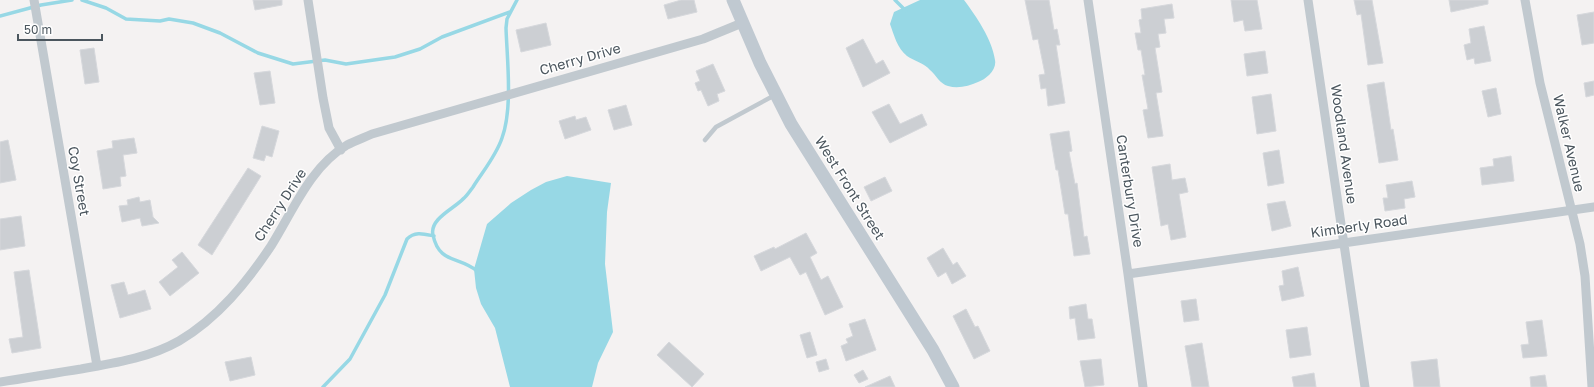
<svg xmlns="http://www.w3.org/2000/svg" width="1594" height="387" font-family="'Golos Text',sans-serif">
<style>
.water{fill:#97d8e5}
.lines{fill:none;stroke-linecap:round;stroke-linejoin:round}
.stream{stroke:#97d8e5;stroke-width:3.5}
.building{fill:#cccfd3;stroke:#d6d8dc}
.lane{stroke:#c1c9cf;stroke-width:4.5}
.street{stroke:#c1c9cf;stroke-width:9}
.secondary{stroke:#c0c9d1;stroke-width:13}
.labels{text-anchor:middle;stroke-width:3;stroke-linejoin:round;paint-order:stroke}
.street-label{font-size:14px;fill:#4b565e;stroke:#fff}
</style>
<rect width="100%" height="100%" fill="#f4f2f2"/>
<path class="water" d="M 920,0 L 964,0 C 976,16 992,39 995,60 C 997,70 986,79 978,82 C 969,86 958,89 948,86 C 940,84 936,75 930,70 C 924,63 914,61 907,56 C 897,48 894,35 890,24 L 894,12 Z
M 567,176 L 611,183 L 607,212 L 605,264 L 613,332 L 598,363 L 592,387 L 510,387 L 495,328 L 481,304 L 476,288 L 474,269 L 487,224 L 511,203 L 531,190 L 546,182 Z"/>
<g class="lines">
<path class="stream" d="M 82,0 L 106,8 L 126,19 L 160,21 L 169,19 L 193,23 L 220,33 L 258,53 L 293,64 L 325,60 L 346,64 L 395,57 L 420,49 L 442,37 L 510,12
M 895,0 L 906,11
M 0,16 L 41,5 L 72,0
M 477,271 C 459,256 439,264 433,235 C 429,219 455,208 463,199 C 467,196 470,191 473,187 C 483,171 496,156 502,138 C 513,108 507,59 506,28 L 507,19 L 517,0
M 323,387 L 350,359 L 385,295 L 407,239 C 415,231 424,234 434,236"/>
</g>
<path class="building" d="M 253,0 L 282,0 L 282,5 L 255,10 Z
M 681,0 L 694,0 L 697,12 L 668,19 L 664,5 Z
M 1025,0 L 1049,0 L 1054,30 L 1057,29 L 1060,45 L 1056,45 L 1065,103 L 1048,106 L 1046,88 L 1041,89 L 1039,75 L 1045,74 L 1038,39 L 1033,40 Z
M 1231,0 L 1257,0 L 1262,29 L 1245,31 L 1243,20 L 1234,22 Z
M 1354,0 L 1372,0 L 1383,63 L 1368,65 L 1361,14 L 1357,15 Z
M 1449,0 L 1488,0 L 1488,4 L 1451,12 Z
M 1172,4 L 1174,18 L 1164,19 L 1166,33 L 1158,34 L 1160,47 L 1155,48 L 1162,92 L 1156,93 L 1163,136 L 1148,138 L 1143,110 L 1148,109 L 1142,75 L 1145,75 L 1141,50 L 1138,50 L 1135,33 L 1141,33 L 1139,20 L 1142,19 L 1141,9 Z
M 1594,12 L 1594,43 L 1582,45 L 1577,15 Z
M 546,23 L 551,45 L 521,52 L 516,30 Z
M 1484,26 L 1491,61 L 1475,64 L 1474,58 L 1467,60 L 1464,45 L 1471,43 L 1469,29 Z
M 863,39 L 876,64 L 883,60 L 890,73 L 863,87 L 846,48 Z
M 94,48 L 99,82 L 85,84 L 80,50 Z
M 1265,51 L 1268,73 L 1247,76 L 1244,54 Z
M 713,64 L 725,91 L 717,94 L 719,101 L 708,106 L 701,90 L 698,91 L 695,83 L 700,81 L 696,71 Z
M 270,71 L 275,103 L 260,105 L 254,73 Z
M 1594,81 L 1594,95 L 1586,97 L 1584,83 Z
M 1384,82 L 1391,130 L 1393,129 L 1398,160 L 1379,163 L 1367,85 Z
M 1496,88 L 1501,114 L 1488,117 L 1482,91 Z
M 1271,94 L 1276,131 L 1257,134 L 1252,97 Z
M 889,104 L 900,124 L 922,114 L 927,125 L 890,143 L 872,112 Z
M 626,105 L 632,125 L 614,130 L 608,110 Z
M 575,116 L 576,120 L 586,117 L 591,130 L 565,139 L 559,121 Z
M 262,126 L 279,131 L 272,157 L 266,155 L 264,161 L 253,158 Z
M 1069,131 L 1072,151 L 1069,152 L 1075,184 L 1077,183 L 1084,237 L 1087,236 L 1090,254 L 1074,256 L 1068,214 L 1065,214 L 1058,170 L 1056,170 L 1050,134 Z
M 134,138 L 137,153 L 123,155 L 126,176 L 120,177 L 121,186 L 103,189 L 97,151 L 113,148 L 112,141 Z
M 8,140 L 16,180 L 0,183 L 0,142 Z
M 1279,150 L 1284,183 L 1268,186 L 1263,153 Z
M 1511,156 L 1514,181 L 1482,185 L 1480,168 L 1494,166 L 1493,159 Z
M 1170,164 L 1172,180 L 1185,178 L 1188,192 L 1179,194 L 1186,237 L 1171,240 L 1168,224 L 1161,226 L 1152,167 Z
M 248,168 L 261,176 L 212,255 L 198,245 Z
M 885,177 L 892,191 L 871,201 L 864,187 Z
M 1412,181 L 1415,197 L 1404,199 L 1405,208 L 1385,211 L 1383,198 L 1388,198 L 1386,185 Z
M 139,197 L 140,202 L 150,200 L 153,217 L 159,223 L 142,226 L 140,218 L 122,222 L 119,206 L 128,205 L 127,200 Z
M 1285,201 L 1291,226 L 1272,231 L 1267,204 Z
M 21,216 L 25,246 L 0,250 L 0,219 Z
M 806,233 L 817,253 L 810,257 L 821,280 L 828,276 L 843,307 L 825,315 L 806,272 L 800,275 L 790,257 L 761,271 L 754,256 L 774,247 L 775,249 Z
M 943,248 L 953,265 L 957,262 L 966,276 L 952,284 L 946,272 L 938,277 L 927,258 Z
M 182,252 L 199,273 L 170,296 L 159,282 L 178,267 L 172,260 Z
M 1298,267 L 1304,296 L 1282,301 L 1279,286 L 1284,285 L 1282,271 Z
M 29,270 L 41,348 L 12,353 L 9,339 L 23,337 L 14,272 Z
M 124,282 L 128,295 L 145,290 L 151,309 L 120,318 L 111,285 Z
M 1196,299 L 1199,320 L 1184,322 L 1181,301 Z
M 1086,304 L 1088,319 L 1092,319 L 1095,338 L 1078,340 L 1075,318 L 1070,319 L 1069,307 Z
M 966,309 L 975,327 L 978,326 L 990,351 L 974,359 L 953,316 Z
M 865,319 L 876,350 L 846,361 L 841,346 L 848,343 L 846,339 L 853,336 L 849,324 Z
M 1542,320 L 1547,356 L 1523,358 L 1521,345 L 1529,344 L 1526,322 Z
M 1307,327 L 1311,355 L 1290,358 L 1286,330 Z
M 810,332 L 817,355 L 807,358 L 800,335 Z
M 669,342 L 704,374 L 692,387 L 657,355 Z
M 1202,343 L 1209,387 L 1192,387 L 1185,346 Z
M 251,357 L 255,375 L 230,381 L 225,362 Z
M 826,359 L 829,369 L 819,372 L 816,362 Z
M 1101,359 L 1104,385 L 1085,387 L 1080,361 Z
M 1437,359 L 1440,387 L 1414,387 L 1411,362 Z
M 863,370 L 868,379 L 859,383 L 854,375 Z
M 1314,373 L 1316,387 L 1294,387 L 1292,377 Z
M 1545,375 L 1547,387 L 1531,387 L 1530,377 Z
M 890,376 L 895,387 L 865,387 Z"/>
<g class="lines">
<path class="lane" d="M 705,140 L 716,127 L 775,95"/>
<path class="street" d="M 34,0 L 97,366
M 308,0 L 323,98 L 329,128 L 341,150
M 1088,0 L 1128,274 L 1143,387
M 1308,0 L 1365,387
M 1525,0 L 1540,83 L 1580,244 L 1585,276 L 1592,387
M 1128,274 L 1594,207
M 0,382 C 27,378 54,373 81,369 C 114,363 149,358 179,341 C 218,318 247,282 271,246 C 293,211 310,167 347,145 C 355,141 363,138 372,134 L 703,39 L 742,23"/>
<path class="secondary" d="M 733,0 L 760,63 L 791,124 L 933,350 L 953,387"/>
</g>
<g class="labels">
<g class="street-label">
<text transform="translate(580 59) rotate(-16)" y="5">Cherry Drive</text>
<text transform="translate(1569 143) rotate(77)" y="5">Walker Avenue</text>
<text transform="translate(1344 144) rotate(82)" y="5">Woodland Avenue</text>
<text transform="translate(79 181) rotate(80)" y="5">Coy Street</text>
<text transform="translate(850 188) rotate(58)" y="5">West Front Street</text>
<text transform="translate(1130 191) rotate(81)" y="5">Canterbury Drive</text>
<text transform="translate(280 205) rotate(-57)" y="5">Cherry Drive</text>
<text transform="translate(1359 226) rotate(-8)" y="5">Kimberly Road</text>
</g>
</g>
<path d="M18 34v6h84v-6" fill="none" stroke="#4b565e" stroke-width="2"/>
<text x="24" y="34" font-size="12" fill="#4b565e" stroke="#ffffff" stroke-width="3" paint-order="stroke">50 m</text>
</svg>
